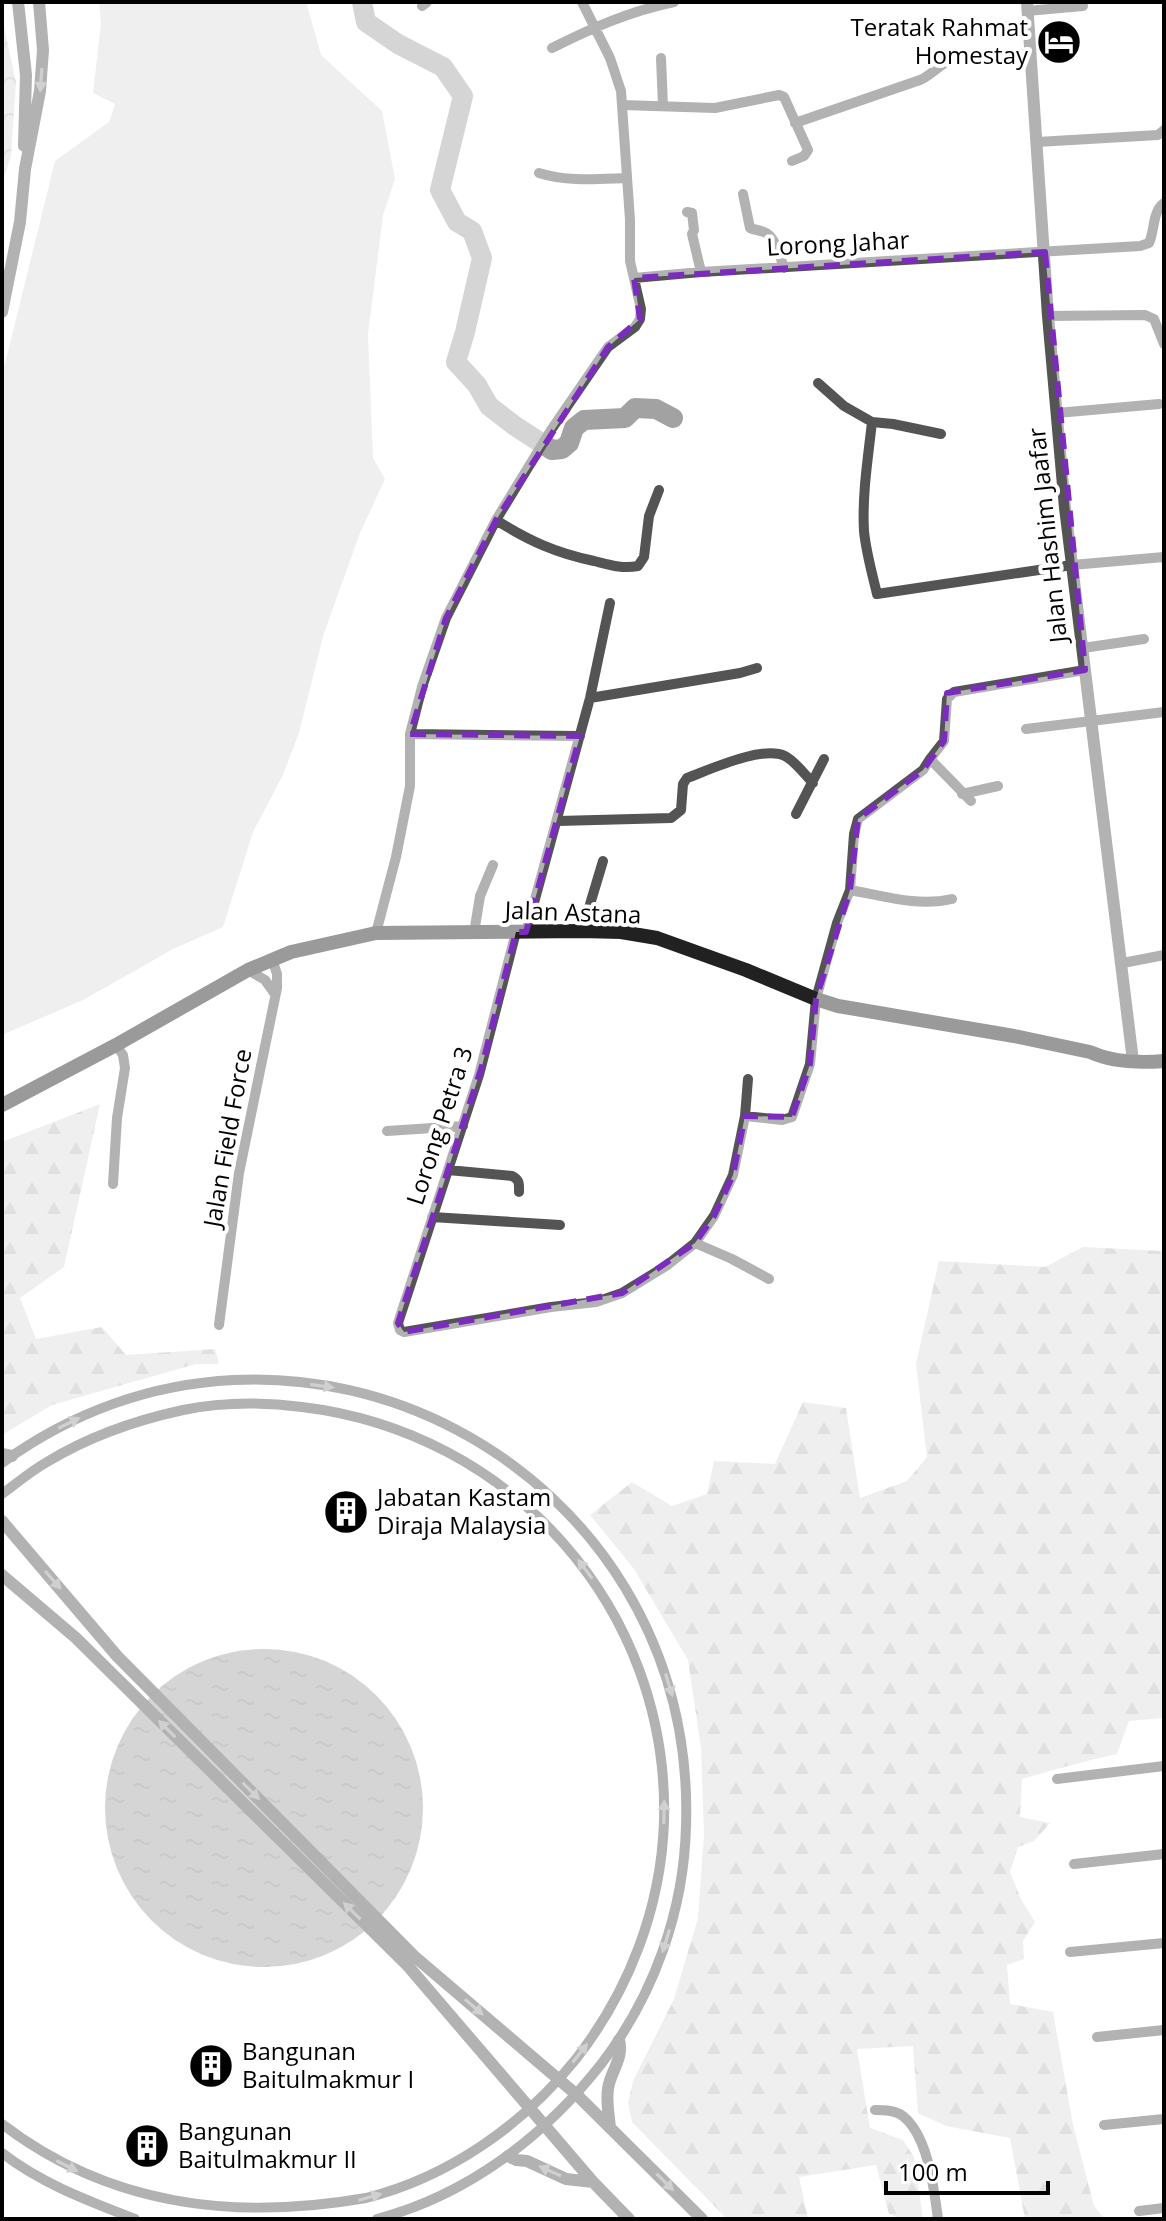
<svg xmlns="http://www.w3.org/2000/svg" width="1166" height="2221" font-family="'Open Sans',sans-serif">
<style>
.grass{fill:#dbdbdb}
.forest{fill:url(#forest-firs)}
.park{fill:url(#park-crowns)}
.water{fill:url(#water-ripples)}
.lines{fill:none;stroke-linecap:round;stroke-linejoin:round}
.river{stroke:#a2a2a2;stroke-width:20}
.minor{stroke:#545454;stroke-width:10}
.tertiary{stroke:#545454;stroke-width:12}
.secondary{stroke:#212121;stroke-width:14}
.oneway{fill:#989898}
.marked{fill:none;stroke:#7b2cbf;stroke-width:6;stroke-dasharray:16 10;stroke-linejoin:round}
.labels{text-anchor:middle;stroke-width:8;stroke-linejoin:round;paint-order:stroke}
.poi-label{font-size:24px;fill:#000;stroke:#fff;text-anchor:start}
.street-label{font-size:24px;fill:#000;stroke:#fff}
</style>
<defs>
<pattern id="forest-firs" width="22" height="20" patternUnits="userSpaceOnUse" patternTransform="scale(2)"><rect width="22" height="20" fill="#dbdbdb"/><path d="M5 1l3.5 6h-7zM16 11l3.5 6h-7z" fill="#bababa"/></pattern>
<pattern id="park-crowns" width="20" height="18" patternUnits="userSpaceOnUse" patternTransform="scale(2)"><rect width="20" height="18" fill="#dbdbdb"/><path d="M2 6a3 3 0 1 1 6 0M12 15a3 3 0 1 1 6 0" fill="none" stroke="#bababa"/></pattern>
<pattern id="water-ripples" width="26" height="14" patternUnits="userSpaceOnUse" patternTransform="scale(2)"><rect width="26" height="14" fill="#a2a2a2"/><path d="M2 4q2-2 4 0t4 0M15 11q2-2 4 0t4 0" fill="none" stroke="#8a8a8a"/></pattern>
</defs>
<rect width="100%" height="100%" fill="#fff"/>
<path class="grass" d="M 99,2 L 308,2 L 307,5 L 321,55 L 382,111 L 395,179 L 383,215 L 368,334 L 373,458 L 385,479 L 360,533 L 324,633 L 299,733 L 283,775 L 253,832 L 223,927 L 175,948 L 83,1000 L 2,1035 L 2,376 L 55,161 L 109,122 L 115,104 L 93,93 L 101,24 Z"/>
<path class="forest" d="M 100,1104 L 64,1267 L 20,1298 L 36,1339 L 102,1327 L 126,1355 L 215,1349 L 219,1364 L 196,1364 L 52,1405 L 2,1435 L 2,1142 Z
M 1083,1247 L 1164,1251 L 1164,1718 L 1129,1721 L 1117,1754 C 1085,1761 1053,1770 1022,1779 L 1020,1817 L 1050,1823 L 1034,1841 L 1018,1847 L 1010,1872 L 1021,1899 L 1035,1922 L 1023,1941 L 1024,1959 L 1007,1965 L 1010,2004 L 1053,2012 L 1073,2125 L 1094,2206 L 1105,2219 L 1025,2219 L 1010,2138 L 946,2126 L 918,2113 L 913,2046 L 857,2049 L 870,2128 L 903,2140 L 914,2157 L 923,2219 L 901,2219 L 889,2214 L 876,2165 L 799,2177 L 808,2219 L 727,2219 L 632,2122 L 628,2103 L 633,2081 L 674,1999 L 698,1918 L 704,1834 L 701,1748 L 688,1660 L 634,1569 L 590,1515 L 632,1482 L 672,1506 L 707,1494 L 714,1461 L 775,1464 L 803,1402 L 846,1408 L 860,1498 L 907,1481 L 927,1457 L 916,1364 L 939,1261 L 1045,1267 Z"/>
<path class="park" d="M 2,17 L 16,82 L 11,156 L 2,183 Z"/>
<path class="water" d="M105 1808a159 159 0 1 1 318 0a159 159 0 1 1-318 0Z"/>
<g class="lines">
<path class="river" d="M 362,2 L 366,22 L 398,44 L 443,67 L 463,96 L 440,190 L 457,222 L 472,231 L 482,258 L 465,332 L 456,362 L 477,385 L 489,406 L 515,426 L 552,450 L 562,449 L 569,443 L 574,428 L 584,420 L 625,418 L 635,408 L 656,409 L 673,418"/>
<path class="minor" d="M 422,6 L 427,2
M 1027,11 L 1083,6
M 552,48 C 592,28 630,11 674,2
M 661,58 L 663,106
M 622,105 L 715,108 L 779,95 L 784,97 L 808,150 L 804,156 L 792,161
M 795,123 L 920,80 C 930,76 937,67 947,62 C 968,52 1006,55 1030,54
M 1037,142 L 1158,135 L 1164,130
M 539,173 C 567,182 598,179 627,178
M 743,194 L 750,228 C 755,230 759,230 764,232 C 775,235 780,257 784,268
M 687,212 L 692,213 L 694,230 L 692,234 L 701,272
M 634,278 L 701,272 L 1140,246 L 1149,243 C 1155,230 1152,212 1164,203
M 1048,316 L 1145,315 L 1154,319 L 1164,344
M 818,383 L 844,406 L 872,422 L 893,424 L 941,434
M 1057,413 L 1159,404
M 872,422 C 868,458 862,495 864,531 C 866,552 872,573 877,594 L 1072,565 L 1164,557
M 496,520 C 529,541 556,553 594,561 C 610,565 622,569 638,566 L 644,557 L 649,516 L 659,490
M 1083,648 L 1144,639
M 590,698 L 740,673 L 757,668
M 1026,729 L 1164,712
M 410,734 L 580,736
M 930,759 L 971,801
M 962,794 L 998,786
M 796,814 L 824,759
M 558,821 L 671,818 L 681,810 L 683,784 L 687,778 C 709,770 762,745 785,756 C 795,761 805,775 813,783
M 850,890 C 884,896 918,907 952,899
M 582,931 L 603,861
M 516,932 L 479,1075 L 398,1323 L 400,1330 L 404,1332 L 551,1307 L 596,1302 L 622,1293 L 666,1266 L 695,1243
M 526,932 L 590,698 L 610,603
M 376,933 L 396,857 L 410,786 L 410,734 L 422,687 L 446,618 L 496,520 L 551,430 L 608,347 L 635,327 L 640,319 L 641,309 L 630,261 L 630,220 L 621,91 L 610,58 L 582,2
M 474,933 L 480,896 L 493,865
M 1123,963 L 1164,955
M 248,970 L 265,980 L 275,994
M 745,1116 L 748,1079
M 387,1131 L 463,1126
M 448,1170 L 512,1176 C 520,1180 519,1184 519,1192
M 113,1184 L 117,1118 L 125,1068 L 123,1055 L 116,1045
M 432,1217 L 560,1225
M 769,1279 L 732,1259 L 695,1243 L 714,1216 L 733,1175 L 745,1116 L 782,1120 L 792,1117 L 810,1064 L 816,999 L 837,923 L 850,890 L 854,834 L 858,819 L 923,770 L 930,759 L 944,741 L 947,699 L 954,692 L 1085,670
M 219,1325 L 239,1173 L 277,988 L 277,974 L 272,959
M 2,1463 C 293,1252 698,1466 686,1826 C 684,1911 654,1995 602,2063 C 545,2136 468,2195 377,2219
M 2,1494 C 17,1483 31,1471 47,1462 C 88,1437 137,1420 183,1410 C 222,1402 263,1402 302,1407 C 512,1432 670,1609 664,1822 C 661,1908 629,1991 576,2059 C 523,2125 449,2177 366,2198 C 234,2221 109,2206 2,2124
M 1057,1779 L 1164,1766
M 1074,1864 L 1164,1854
M 1070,1952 L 1164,1943
M 1097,2037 L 1164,2030
M 875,2110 C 884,2110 892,2110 900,2114 C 928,2132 934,2189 938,2219
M 1104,2125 L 1164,2119
M 2,2153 C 42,2184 89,2201 135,2219
M 1139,2211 L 1164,2208"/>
<path class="tertiary" d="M 18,2 L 26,75 L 24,146
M 1027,2 L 1048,316 L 1065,508 L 1133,1061
M 2,312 L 20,222 L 25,169 L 40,91 L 43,50 L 39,2
M 2,1454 L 12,1456
M 2,1521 L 117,1656 L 414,1956 L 577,2095 L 702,2219
M 2,1575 L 76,1638 L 408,1966 L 593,2182 L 629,2219
M 610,2128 C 609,2115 606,2102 608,2089 C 610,2072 624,2059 619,2040
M 508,2156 L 516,2160 L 527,2161 L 566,2179 L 593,2182"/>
<path class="secondary" d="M 2,1105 L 116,1045 L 248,970 L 291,952 L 376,933 L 582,931 L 621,932 L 657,938 L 746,970 L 816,999 L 838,1006 L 1014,1036 L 1090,1052 C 1112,1062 1140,1063 1164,1061"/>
</g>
<defs><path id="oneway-solid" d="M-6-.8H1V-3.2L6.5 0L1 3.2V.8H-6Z" transform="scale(2)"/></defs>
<g class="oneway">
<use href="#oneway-solid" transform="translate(41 80) rotate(94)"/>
<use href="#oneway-solid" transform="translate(322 1386) rotate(8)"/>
<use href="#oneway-solid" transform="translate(69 1423) rotate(-26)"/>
<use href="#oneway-solid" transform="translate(585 1569) rotate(-127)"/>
<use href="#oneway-solid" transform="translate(53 1580) rotate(49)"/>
<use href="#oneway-solid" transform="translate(669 1685) rotate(73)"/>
<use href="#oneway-solid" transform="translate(167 1729) rotate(-135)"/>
<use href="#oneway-solid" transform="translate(251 1791) rotate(45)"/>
<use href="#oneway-solid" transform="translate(664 1812) rotate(-89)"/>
<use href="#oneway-solid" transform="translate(352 1911) rotate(-135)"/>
<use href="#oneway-solid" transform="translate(666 1941) rotate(107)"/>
<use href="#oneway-solid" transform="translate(474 2007) rotate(41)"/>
<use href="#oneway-solid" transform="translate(580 2053) rotate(-52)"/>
<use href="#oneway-solid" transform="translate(67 2166) rotate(27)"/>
<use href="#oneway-solid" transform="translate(550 2171) rotate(-156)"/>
<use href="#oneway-solid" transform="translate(665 2182) rotate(45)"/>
<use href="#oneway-solid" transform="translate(370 2197) rotate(-16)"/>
</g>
<path d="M0 0H1166V2221H0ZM 1045,252 L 1085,670 L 947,693 L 944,741 L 923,770 L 858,819 L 850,890 L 816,999 L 810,1064 L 792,1117 L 745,1116 L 733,1175 L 714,1216 L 695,1243 L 622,1293 L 404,1332 L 398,1323 L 482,1066 L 516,932 L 526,932 L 580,736 L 410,734 L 446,618 L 496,520 L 608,347 L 640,319 L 634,278 Z" fill="#fff" fill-opacity=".55" fill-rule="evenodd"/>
<path class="marked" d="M 1045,252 L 1085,670 L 947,693 L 944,741 L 923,770 L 858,819 L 850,890 L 816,999 L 810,1064 L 792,1117 L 745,1116 L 733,1175 L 714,1216 L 695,1243 L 622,1293 L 404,1332 L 398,1323 L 482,1066 L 516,932 L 526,932 L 580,736 L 410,734 L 446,618 L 496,520 L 608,347 L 640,319 L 634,278 Z"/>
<defs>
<g id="hotel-disc" transform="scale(2.3)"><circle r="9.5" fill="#000" stroke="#fff"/><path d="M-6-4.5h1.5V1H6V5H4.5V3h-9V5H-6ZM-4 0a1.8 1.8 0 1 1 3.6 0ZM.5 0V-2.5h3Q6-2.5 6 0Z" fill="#fff"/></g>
<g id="building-disc" transform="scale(2.3)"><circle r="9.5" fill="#000" stroke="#fff"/><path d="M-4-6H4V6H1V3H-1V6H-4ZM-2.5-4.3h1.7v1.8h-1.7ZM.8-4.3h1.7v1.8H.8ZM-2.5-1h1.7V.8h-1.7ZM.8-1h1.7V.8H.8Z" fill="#fff"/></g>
</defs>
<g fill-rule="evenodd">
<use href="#hotel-disc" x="1059" y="42"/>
<use href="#building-disc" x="346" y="1512"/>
<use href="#building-disc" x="211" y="2066"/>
<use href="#building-disc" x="147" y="2146"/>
</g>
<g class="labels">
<g class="poi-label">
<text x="1028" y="36" text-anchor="end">Teratak Rahmat<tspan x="1028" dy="28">Homestay</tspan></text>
<text x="377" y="1506">Jabatan Kastam<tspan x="377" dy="28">Diraja Malaysia</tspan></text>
<text x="242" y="2060">Bangunan<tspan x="242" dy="28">Baitulmakmur I</tspan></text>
<text x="178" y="2140">Bangunan<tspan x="178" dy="28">Baitulmakmur II</tspan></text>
</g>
<g class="street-label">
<text transform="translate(838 244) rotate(-3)" y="8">Lorong Jahar</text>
<text transform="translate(1048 535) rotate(-96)" y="8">Jalan Hashim Jaafar</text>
<text transform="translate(573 913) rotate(2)" y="8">Jalan Astana</text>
<text transform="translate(440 1126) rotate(-72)" y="8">Lorong Petra 3</text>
<text transform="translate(228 1138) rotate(-80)" y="8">Jalan Field Force</text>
</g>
</g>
<rect width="1166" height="2221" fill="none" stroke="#000000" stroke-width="8"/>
<path d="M886 2181v12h162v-12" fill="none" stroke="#000000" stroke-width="4"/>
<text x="898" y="2181" font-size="24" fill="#000000" stroke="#ffffff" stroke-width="6" paint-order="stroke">100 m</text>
</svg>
